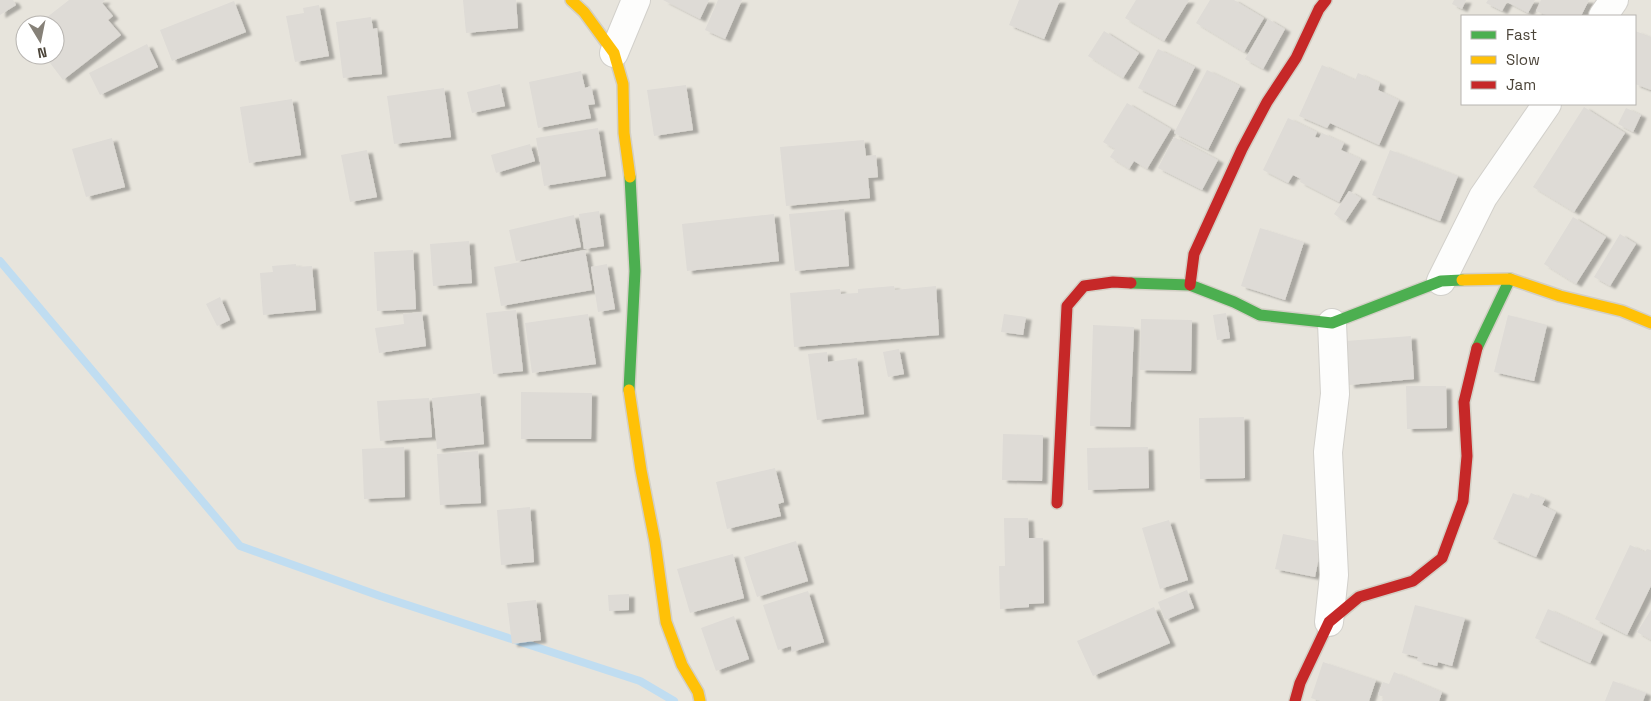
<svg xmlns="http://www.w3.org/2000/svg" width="1651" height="701" font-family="'Space Grotesk',sans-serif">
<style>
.residential{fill:#e7e4dc;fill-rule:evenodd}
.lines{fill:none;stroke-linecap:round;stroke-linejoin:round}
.stream{stroke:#c0ddf1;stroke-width:8}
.building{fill:#dedbd6;filter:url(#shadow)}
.street-casing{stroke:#d2d0cb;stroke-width:30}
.fast-casing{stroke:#d3cfc5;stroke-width:14}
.slow-casing{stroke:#d3cfc5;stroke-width:14}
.jam-casing{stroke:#d3cfc5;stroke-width:14}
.street{stroke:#fdfdfc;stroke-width:28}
.fast{stroke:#4caf50;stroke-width:11}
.slow{stroke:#ffc107;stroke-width:11}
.jam{stroke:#c62828;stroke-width:11}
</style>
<defs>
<filter id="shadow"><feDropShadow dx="5.5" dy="3" stdDeviation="1" flood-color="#0004"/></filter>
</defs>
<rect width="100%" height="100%" fill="#f4f2ee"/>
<path class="residential" d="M 0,0 L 1651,0 L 1651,701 L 0,701 ZM 1462,16 L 1635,16 L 1635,104 L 1462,104 ZM 25,25 L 55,25 L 55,55 L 25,55 Z"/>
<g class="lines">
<path class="stream" d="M 0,261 L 240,546 L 380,596 L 640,681 L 674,701"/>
</g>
<path class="building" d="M 0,0 L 13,0 L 16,5 L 0,15 Z
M 69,0 L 105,0 L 102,3 L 113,16 L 108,20 L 121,35 L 63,80 L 44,55 L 55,55 L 55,25 L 37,25 Z
M 463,0 L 516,0 L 518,28 L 466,33 Z
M 663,0 L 709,0 L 700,19 Z
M 718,0 L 742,0 L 725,39 L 705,30 Z
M 1019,0 L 1060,0 L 1044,39 L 1009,25 Z
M 1136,0 L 1189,0 L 1164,41 L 1125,18 Z
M 1210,0 L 1234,0 L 1264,18 L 1244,52 L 1196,23 Z
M 1454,0 L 1466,0 L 1462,9 L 1452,4 Z
M 1488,0 L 1535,0 L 1528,13 L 1507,2 L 1502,11 L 1486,3 Z
M 1541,0 L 1589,0 L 1581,16 L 1548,16 L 1536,11 Z
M 234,1 L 246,32 L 172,61 L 160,30 Z
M 319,5 L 329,56 L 295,62 L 286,16 L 304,13 L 303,8 Z
M 371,17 L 373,29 L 377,28 L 382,74 L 343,78 L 336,22 Z
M 1268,19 L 1285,29 L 1263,69 L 1245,59 Z
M 1104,31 L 1139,53 L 1123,78 L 1088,56 Z
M 1635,31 L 1651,37 L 1651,90 L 1635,84 Z
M 147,44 L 158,67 L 100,95 L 89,73 Z
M 1158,49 L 1195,67 L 1175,106 L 1138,88 Z
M 1322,65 L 1355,80 L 1358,73 L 1380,83 L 1378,90 L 1399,100 L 1379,145 L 1330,123 L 1327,128 L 1299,116 Z
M 1207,70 L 1240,86 L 1208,150 L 1174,133 Z
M 581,71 L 585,88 L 591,86 L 595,104 L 588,105 L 591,118 L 538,128 L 529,82 Z
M 500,84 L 505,106 L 472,113 L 467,92 Z
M 686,85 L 693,130 L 654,136 L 647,90 Z
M 444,88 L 451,137 L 394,144 L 387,96 Z
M 292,99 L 301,155 L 249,163 L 240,107 Z
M 1127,103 L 1171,129 L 1147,169 L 1134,161 L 1129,169 L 1110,157 L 1115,149 L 1103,142 Z
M 1584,107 L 1625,133 L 1574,212 L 1533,187 Z
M 1626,108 L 1641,115 L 1633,132 L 1618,124 Z
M 1288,118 L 1317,132 L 1315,137 L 1319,138 L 1322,133 L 1344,143 L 1341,150 L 1361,159 L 1339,202 L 1300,182 L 1301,179 L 1293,175 L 1288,183 L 1263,170 Z
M 598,128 L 606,176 L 544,186 L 536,138 Z
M 1174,137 L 1218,160 L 1202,190 L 1158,168 Z
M 112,138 L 125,187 L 86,197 L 72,149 Z
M 864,140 L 866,156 L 876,155 L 878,177 L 868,178 L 870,198 L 786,206 L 780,147 Z
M 530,144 L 535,161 L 496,173 L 491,155 Z
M 367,150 L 377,197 L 350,202 L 341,155 Z
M 1390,150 L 1458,176 L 1440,221 L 1372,195 Z
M 1349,191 L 1361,198 L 1345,222 L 1334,214 Z
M 844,209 L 849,266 L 795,271 L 789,214 Z
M 599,211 L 604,246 L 584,249 L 579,214 Z
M 774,214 L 779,261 L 687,271 L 682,224 Z
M 574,215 L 581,247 L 516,261 L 509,230 Z
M 1573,217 L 1606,237 L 1576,284 L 1544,264 Z
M 1260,228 L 1304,242 L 1285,300 L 1241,286 Z
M 1620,234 L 1636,244 L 1610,286 L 1594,277 Z
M 469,241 L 472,283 L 433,286 L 430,244 Z
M 413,250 L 416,309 L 377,311 L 374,252 Z
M 585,250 L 592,290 L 501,306 L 494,267 Z
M 296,264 L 296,267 L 312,266 L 316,310 L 263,315 L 260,273 L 273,272 L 272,266 Z
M 607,264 L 615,309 L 598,312 L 591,267 Z
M 894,286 L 895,290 L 936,286 L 939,335 L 794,347 L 790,293 L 840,289 L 841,294 L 858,293 L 858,289 Z
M 220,297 L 230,320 L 217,326 L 206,304 Z
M 516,310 L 523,371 L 493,374 L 486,313 Z
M 422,312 L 426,346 L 379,353 L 375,328 L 404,324 L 403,314 Z
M 1226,313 L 1230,338 L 1217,340 L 1213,315 Z
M 588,314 L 596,364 L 532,373 L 525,323 Z
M 1004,314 L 1026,317 L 1023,335 L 1001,332 Z
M 1508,315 L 1547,325 L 1534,381 L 1494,372 Z
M 1141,319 L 1192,320 L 1191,371 L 1140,370 Z
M 1093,325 L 1134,327 L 1130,427 L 1090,426 Z
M 1411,336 L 1414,379 L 1349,385 L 1346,341 Z
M 899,349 L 904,374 L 888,377 L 883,352 Z
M 827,352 L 828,362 L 857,358 L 864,414 L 817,420 L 808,354 Z
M 1406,386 L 1446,386 L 1447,428 L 1407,429 Z
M 521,392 L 592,393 L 591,439 L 521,439 Z
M 480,393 L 484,444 L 437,449 L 432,398 Z
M 429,398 L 432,437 L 380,441 L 377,401 Z
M 1244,417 L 1245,478 L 1200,479 L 1199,418 Z
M 1003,434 L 1043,435 L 1042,481 L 1002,480 Z
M 404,447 L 405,497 L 364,499 L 362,449 Z
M 1148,447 L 1149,488 L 1088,490 L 1087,448 Z
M 478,451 L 481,503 L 440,505 L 437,454 Z
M 775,468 L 784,502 L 778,504 L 781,516 L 727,529 L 716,482 Z
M 1513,493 L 1528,499 L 1531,493 L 1545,499 L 1542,505 L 1556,512 L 1536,557 L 1493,539 Z
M 530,507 L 534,562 L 501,565 L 497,510 Z
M 1004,518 L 1028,518 L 1029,538 L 1043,538 L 1044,603 L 1029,604 L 1029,607 L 1000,609 L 999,566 L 1005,566 Z
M 1169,520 L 1188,580 L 1160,589 L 1142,528 Z
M 1283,534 L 1322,542 L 1315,577 L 1275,569 Z
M 796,541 L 808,581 L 757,597 L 744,557 Z
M 1630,545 L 1645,552 L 1647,549 L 1651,550 L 1651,586 L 1627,635 L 1595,619 Z
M 733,554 L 744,598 L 690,613 L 677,569 Z
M 1187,590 L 1194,608 L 1165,620 L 1158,602 Z
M 808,591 L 824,642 L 792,652 L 791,646 L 778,650 L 763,605 Z
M 629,594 L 629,610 L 609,611 L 608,595 Z
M 536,600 L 541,640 L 512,644 L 507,603 Z
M 1415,605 L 1465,618 L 1452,666 L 1438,662 L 1437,666 L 1417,661 L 1418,657 L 1402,653 Z
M 1154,607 L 1170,643 L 1093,676 L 1077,641 Z
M 1548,609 L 1603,634 L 1590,663 L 1535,638 Z
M 1651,610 L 1651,640 L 1637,632 Z
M 734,616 L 749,659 L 716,671 L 701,628 Z
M 1323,662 L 1376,680 L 1369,701 L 1320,701 L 1311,698 Z
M 1394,672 L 1442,692 L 1439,701 L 1382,701 L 1384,697 L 1378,695 L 1383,682 L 1389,684 Z
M 1613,681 L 1646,693 L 1643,701 L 1605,701 Z"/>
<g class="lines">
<g class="street-casing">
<path id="street" d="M 1603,16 L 1614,0
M 614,53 L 636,0
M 1441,281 L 1483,197 L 1547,104
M 1329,622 L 1334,575 L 1328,452 L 1335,394 L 1332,323"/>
</g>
<g class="fast-casing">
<path id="fast" d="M 1131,283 L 1190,285 L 1234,302 L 1260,315 L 1332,323 L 1441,281 L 1462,280
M 1477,348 L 1510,279
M 629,390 L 635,271 L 630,177"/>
</g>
<g class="slow-casing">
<path id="slow" d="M 571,0 L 584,12 L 614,53 L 623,84 L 624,133 L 630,177
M 1462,280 L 1510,279 L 1560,296 L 1622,311 L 1651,323
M 629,390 L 641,470 L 655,542 L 666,622 L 682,665 L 698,692 L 700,701"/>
</g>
<g class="jam-casing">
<path id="jam" d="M 1190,285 L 1194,254 L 1242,149 L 1267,102 L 1296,58 L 1319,9 L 1326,0
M 1057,503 L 1067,306 L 1084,286 L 1113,282 L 1131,283
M 1295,701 L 1300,683 L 1329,622 L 1359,597 L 1413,581 L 1442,558 L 1463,501 L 1467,456 L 1464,402 L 1477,348"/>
</g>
<use href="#street" class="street"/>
<use href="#fast" class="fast"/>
<use href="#slow" class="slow"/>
<use href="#jam" class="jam"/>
</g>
<rect x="1461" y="15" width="175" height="90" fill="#ffffff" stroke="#b7b4b0"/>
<rect x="1471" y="31" width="25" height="8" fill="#4caf50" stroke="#b7b4b0"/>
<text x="1506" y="40" font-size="15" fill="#4b4439">Fast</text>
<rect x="1471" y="56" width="25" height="8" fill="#ffc107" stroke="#b7b4b0"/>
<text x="1506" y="65" font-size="15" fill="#4b4439">Slow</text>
<rect x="1471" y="81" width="25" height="8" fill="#c62828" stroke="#b7b4b0"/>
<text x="1506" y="90" font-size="15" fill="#4b4439">Jam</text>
<g transform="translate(40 40) rotate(170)"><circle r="24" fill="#ffffff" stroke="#b7b4b0"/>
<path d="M0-4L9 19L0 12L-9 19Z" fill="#868178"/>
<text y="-8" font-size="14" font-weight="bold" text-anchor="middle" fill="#4b4439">N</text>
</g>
</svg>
